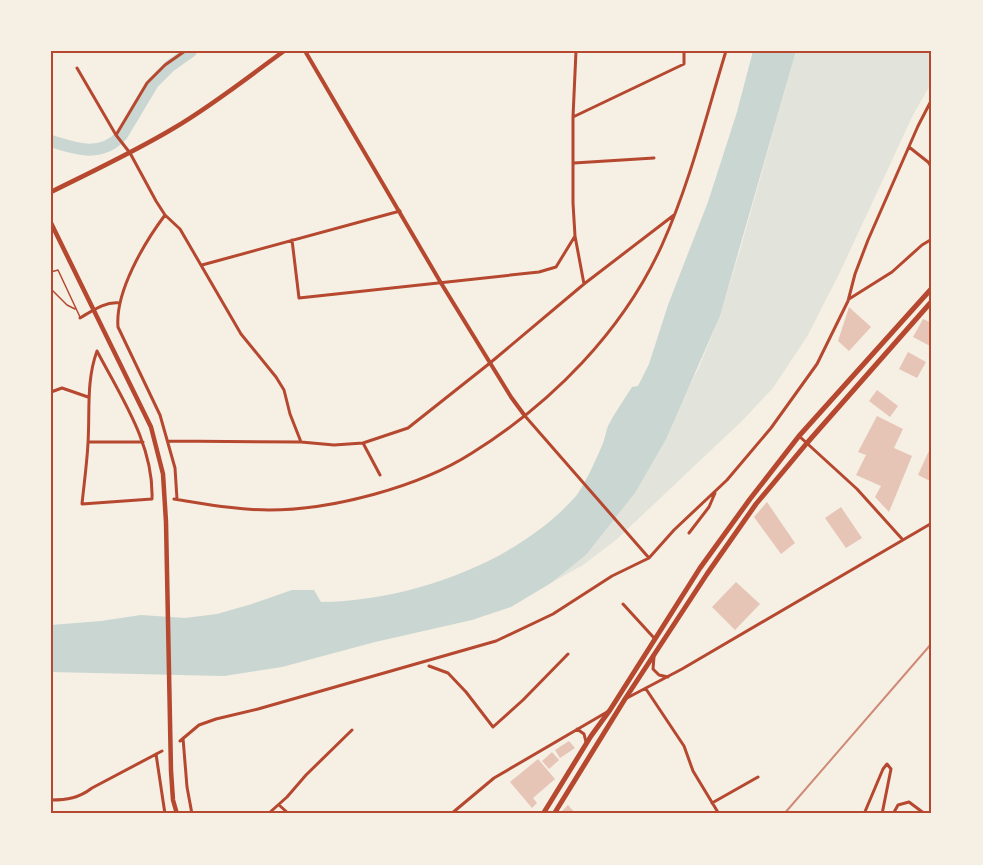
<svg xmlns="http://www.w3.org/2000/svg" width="983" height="865" font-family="'PT Sans',sans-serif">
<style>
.green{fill:#e2e4dc}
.water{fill:#c9d6d2}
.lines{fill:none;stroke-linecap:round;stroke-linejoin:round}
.river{stroke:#c9d6d2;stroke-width:12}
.building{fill:#e6c5b7}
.service{stroke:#b5482f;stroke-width:1.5}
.minor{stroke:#b5482f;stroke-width:3}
.tertiary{stroke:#b5482f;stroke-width:4}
.secondary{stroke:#b5482f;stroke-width:4.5}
.trunk{stroke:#b5482f;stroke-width:5}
.rail{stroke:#cf8b77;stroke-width:2}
.neatline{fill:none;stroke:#b5482f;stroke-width:2}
</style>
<rect width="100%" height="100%" fill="#f6efe4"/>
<path class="green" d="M 796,51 L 932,51 L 932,82 L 913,115 L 840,272 L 808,335 L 773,388 L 742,421 L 616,540 L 583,565 L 551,583 L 586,555 L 635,493 L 699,367 L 720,316 L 740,250 Z"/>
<path class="water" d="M 753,51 L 796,51 L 720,316 L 666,439 L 635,493 L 586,555 L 551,583 L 511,607 L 472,620 L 375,642 L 282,667 L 224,676 L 51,672 L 51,625 L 101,621 L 141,615 L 185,618 L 217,614 L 252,604 L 292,590 L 314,590 L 321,602 C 409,601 517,563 576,496 C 584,486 598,456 603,443 C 605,438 606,431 608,426 C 615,412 624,400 632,387 L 638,386 L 649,364 L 668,305 L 708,202 L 737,112 Z"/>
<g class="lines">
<path class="river" d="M 51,141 C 76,149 101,158 122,135 L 153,83 L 170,66 L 191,51"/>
</g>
<path class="building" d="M 849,307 L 871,327 L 849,351 L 838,341 Z
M 923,319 L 932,323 L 932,347 L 913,337 Z
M 908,352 L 926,362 L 917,378 L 899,369 Z
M 877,390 L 898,406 L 890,417 L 869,401 Z
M 877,416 L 903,429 L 894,448 L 912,456 L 889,512 L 875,497 L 881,486 L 856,475 L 866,455 L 858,452 Z
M 932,444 L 932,482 L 918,475 Z
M 767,502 L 795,543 L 781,554 L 754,517 Z
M 841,507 L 862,538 L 846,548 L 825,518 Z
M 736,582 L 760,604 L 735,630 L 712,607 Z
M 569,741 L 575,748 L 560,758 L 555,750 Z
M 552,752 L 559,760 L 549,769 L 542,761 Z
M 538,759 L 555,779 L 533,798 L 537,803 L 532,808 L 510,782 Z
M 568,805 L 576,814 L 559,814 Z"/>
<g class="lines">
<path class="service" d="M 51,272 L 58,270 L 80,317
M 51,289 L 67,305 L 75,309"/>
<path class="minor" d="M 576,51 L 573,117 L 573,203 L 575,236 L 584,284
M 77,68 L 116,135 L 130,153 L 156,201 L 165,215 L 180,229 L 241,334 L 276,377 L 284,390 L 290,414 L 301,442
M 573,117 L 684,64 L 684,51
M 116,135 L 147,83 L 165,65 L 185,51
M 909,147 L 928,162 L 932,168
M 574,163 L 654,158
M 165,215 C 144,243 115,292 118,327 L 160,415 L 175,468 L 177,499
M 292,240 L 299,298 L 539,272 L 556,267 L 575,236
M 202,265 L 400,211
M 849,299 L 892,272 L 922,245 L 932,239
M 80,318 C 92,311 105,301 120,303
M 97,351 C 121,397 154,445 152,499 L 82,504 C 84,484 87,463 88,443 C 90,412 86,381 97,351 Z
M 51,392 L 62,388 L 88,397
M 525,416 L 649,558
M 799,436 L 857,489 L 903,540
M 168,441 L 301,442 L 334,445 L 363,443 L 408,428 L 490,363 L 584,284 L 674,215
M 88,442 L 143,442
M 363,443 L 380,475
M 174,499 C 206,504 237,510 269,510 C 332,510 419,487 472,453 C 552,403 623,331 662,245 C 690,183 706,116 726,51
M 689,533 L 709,507 L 715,493
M 623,604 L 655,639
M 654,657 L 653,669 L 659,675 L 668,677
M 429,666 L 448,673 L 466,692 L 493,727 L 523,700 L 568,654
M 646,689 L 684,746 L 693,771 L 719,814
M 627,698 L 682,669 L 932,523
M 577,729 L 584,734 L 586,742
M 183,738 L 187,787 L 192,814
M 180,741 L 199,725 L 216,719 L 258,709 L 496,641 L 553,614 L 612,576 L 649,558 L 674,530 L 727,480 L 771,428 L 817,364 L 848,301 L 855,274 L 868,240 L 918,126 L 932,99
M 156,754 L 165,814
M 51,800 C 67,800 79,798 92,788 L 162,751
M 712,803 L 758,777
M 279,805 L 289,814
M 268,814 L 287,797 L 306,775 L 352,730
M 451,814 L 494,778 L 607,712
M 864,814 L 883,769 L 887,764 L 891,769 L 882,814
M 893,814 L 898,805 L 909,802 L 925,814"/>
<path class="tertiary" d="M 305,51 L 441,283 L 511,397 L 525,416"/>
<path class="secondary" d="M 51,192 C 93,171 134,152 174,128 C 213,105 248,77 284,51
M 51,223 L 151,427 L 163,474 L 166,522 L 171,771 L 173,800 L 177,814"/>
<path class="trunk" d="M 543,814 L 591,736 L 610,710 L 700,568 L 750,499 L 799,436 L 932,288
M 554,814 L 625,699 L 707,574 L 756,504 L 807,443 L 932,301"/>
<path class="rail" d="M 784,814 L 932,643"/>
</g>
<rect width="983" height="865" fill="none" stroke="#f6efe4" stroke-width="105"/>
<rect x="52" y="52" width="878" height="760" class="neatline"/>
</svg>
